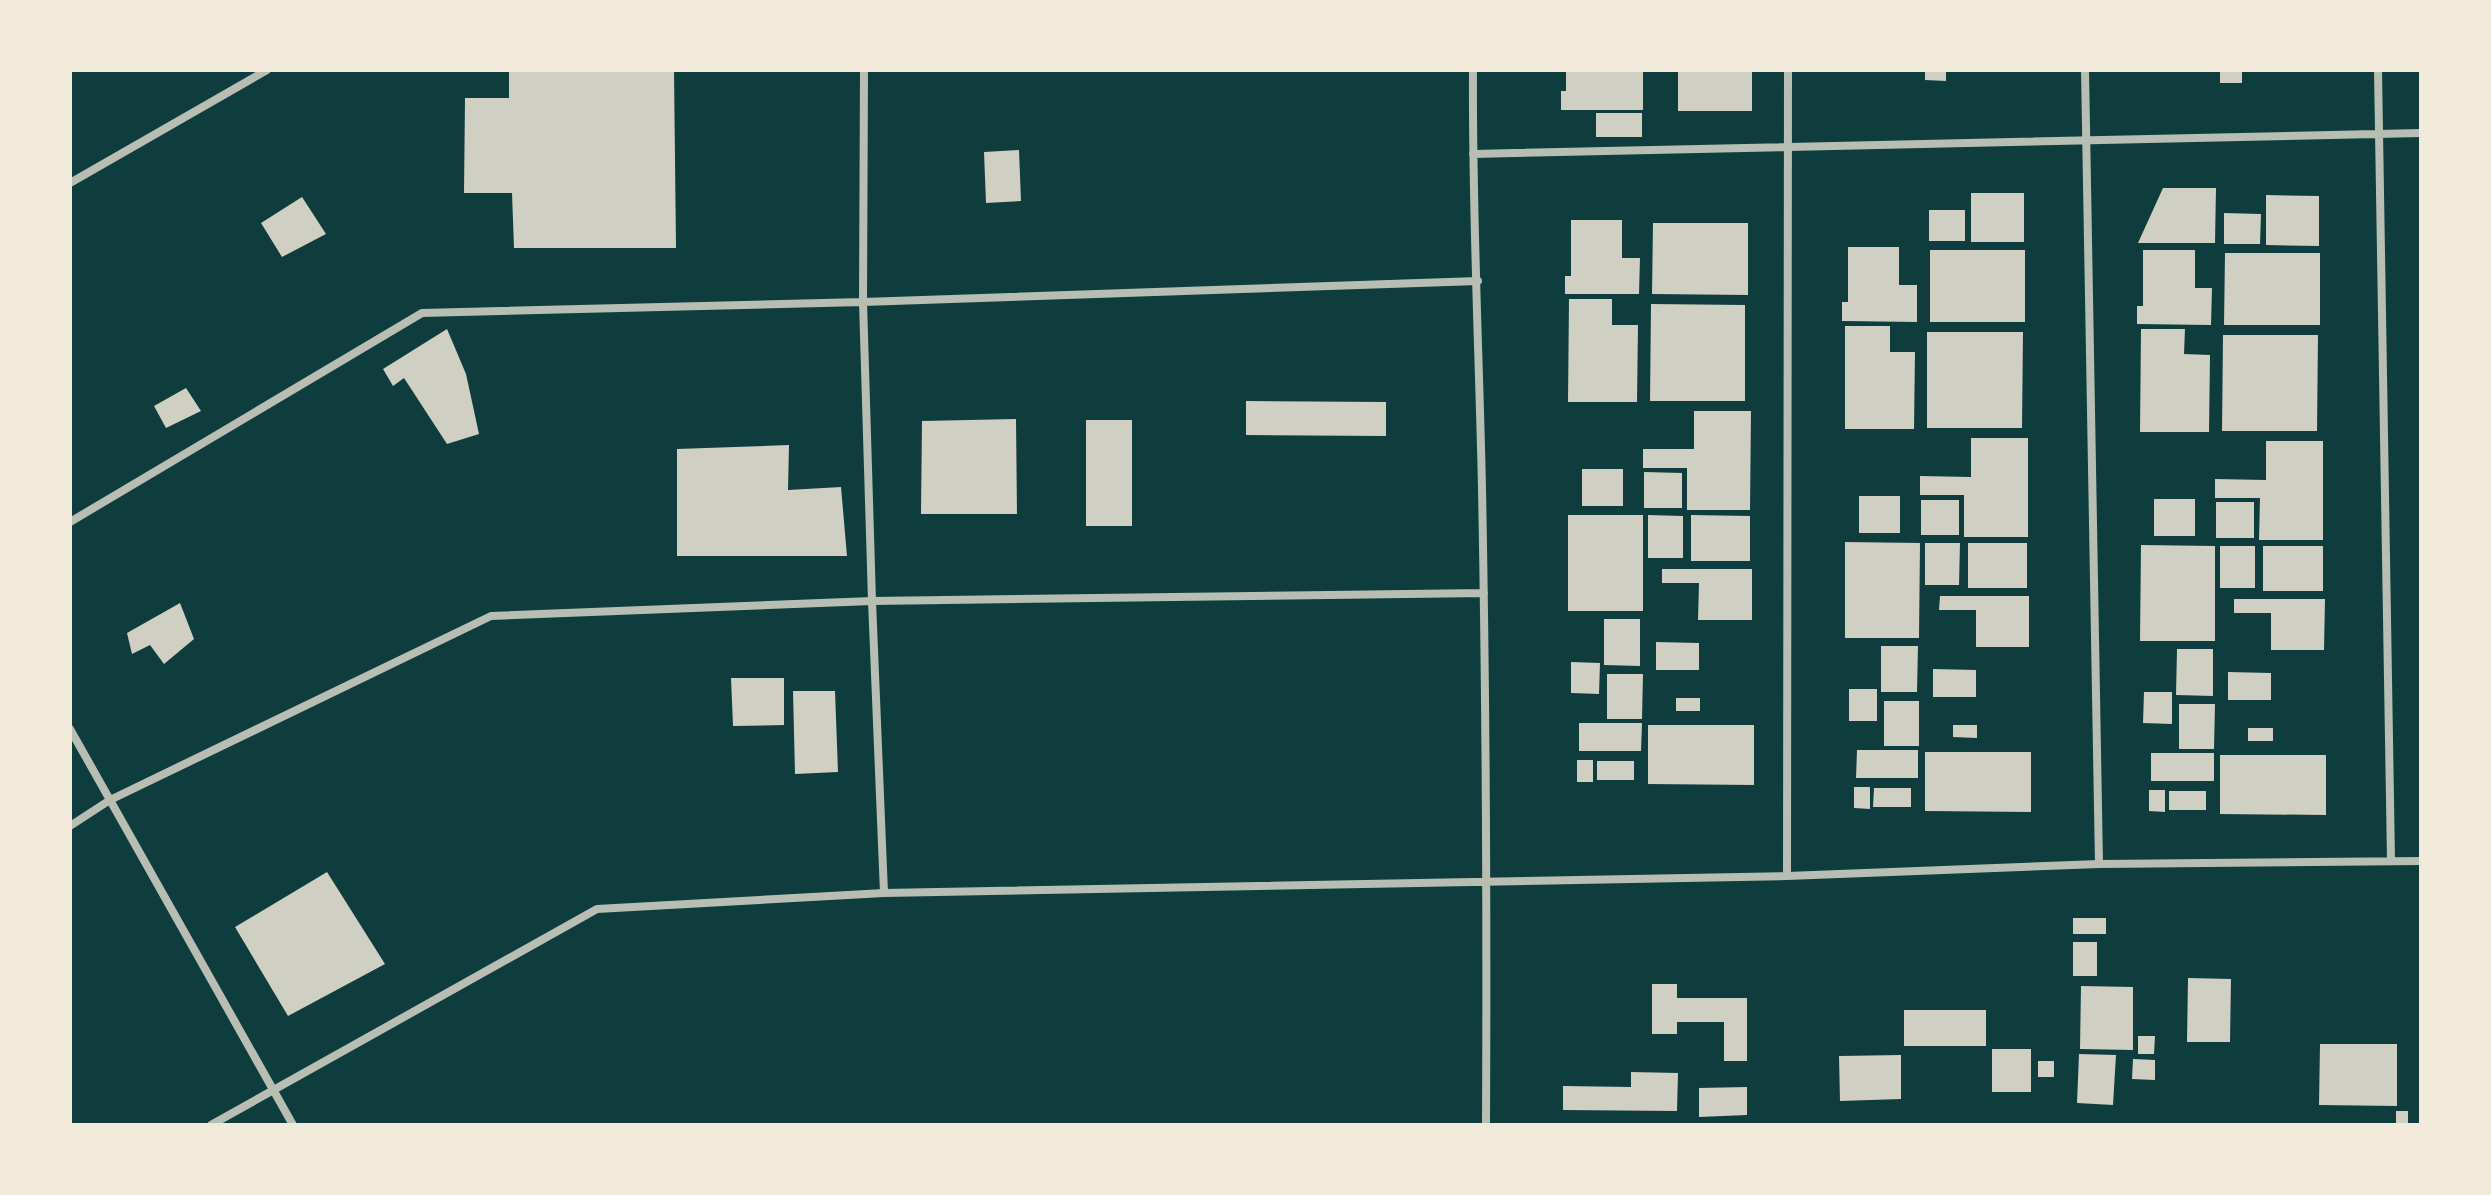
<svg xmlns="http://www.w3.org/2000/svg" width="2491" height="1195" font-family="Barlow,sans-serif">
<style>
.building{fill:#cfcfc3}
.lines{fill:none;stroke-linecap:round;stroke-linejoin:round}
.minor{stroke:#b8beb3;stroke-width:8}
</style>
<rect width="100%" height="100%" fill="#0f3d3e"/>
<path class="building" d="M 509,70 L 674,70 L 676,248 L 514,248 L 512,193 L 464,193 L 465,98 L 509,98 Z
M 1566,70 L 1643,70 L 1643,110 L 1561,110 L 1561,91 L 1566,91 Z
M 1678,70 L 1752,70 L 1752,111 L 1678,111 Z
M 1925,70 L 1946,70 L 1946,81 L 1925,80 Z
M 2220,70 L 2242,70 L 2242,83 L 2220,83 Z
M 1596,113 L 1642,113 L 1642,137 L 1596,137 Z
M 1019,150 L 1021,201 L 986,203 L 984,152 Z
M 2163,188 L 2216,188 L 2215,243 L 2138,243 Z
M 1971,193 L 2024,193 L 2024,242 L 1971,242 Z
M 2266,195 L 2319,196 L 2319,246 L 2266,245 Z
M 302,197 L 326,234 L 282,257 L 261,223 Z
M 1929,210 L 1965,210 L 1965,241 L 1929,241 Z
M 2224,213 L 2261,214 L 2260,244 L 2224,244 Z
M 1571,220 L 1622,220 L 1622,258 L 1640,258 L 1639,294 L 1565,294 L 1565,276 L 1571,276 Z
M 1653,223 L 1748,223 L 1748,295 L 1652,294 Z
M 1848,247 L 1899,247 L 1899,285 L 1917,285 L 1917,322 L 1842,321 L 1842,302 L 1848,302 Z
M 1930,250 L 2025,250 L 2025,322 L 1930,322 Z
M 2143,250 L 2195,250 L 2195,288 L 2212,288 L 2211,325 L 2137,324 L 2137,306 L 2143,306 Z
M 2225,253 L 2320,253 L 2320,325 L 2224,325 Z
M 1569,299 L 1612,299 L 1612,325 L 1638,325 L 1637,402 L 1568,402 Z
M 1651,304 L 1745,305 L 1745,401 L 1650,401 Z
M 1845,326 L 1890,326 L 1890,352 L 1915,352 L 1914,429 L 1845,429 Z
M 447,329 L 466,374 L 479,434 L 447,444 L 404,378 L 393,386 L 383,369 Z
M 2141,329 L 2185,329 L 2184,354 L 2210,355 L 2209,432 L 2140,432 Z
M 1927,332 L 2023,332 L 2022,428 L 1927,428 Z
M 2223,335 L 2318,335 L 2317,431 L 2222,431 Z
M 186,388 L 201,411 L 166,428 L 154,406 Z
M 1246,401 L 1386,402 L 1386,436 L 1246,435 Z
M 1694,411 L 1751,411 L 1750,510 L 1687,510 L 1687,468 L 1643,468 L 1643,449 L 1694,449 Z
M 1016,419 L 1017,514 L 921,514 L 922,421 Z
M 1086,420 L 1132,420 L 1132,526 L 1086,526 Z
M 1971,438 L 2028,438 L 2028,537 L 1964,537 L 1964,495 L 1920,495 L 1920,476 L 1971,477 Z
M 2266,441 L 2323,441 L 2323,540 L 2259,540 L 2260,498 L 2215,498 L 2215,479 L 2266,480 Z
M 789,445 L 788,490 L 841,487 L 847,556 L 677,556 L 677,449 Z
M 1582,469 L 1623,469 L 1623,506 L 1582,506 Z
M 1644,472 L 1682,473 L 1682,508 L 1644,508 Z
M 1859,496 L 1900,496 L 1900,533 L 1859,533 Z
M 2154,499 L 2195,499 L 2195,536 L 2154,536 Z
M 1921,500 L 1959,500 L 1959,535 L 1921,535 Z
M 2216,502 L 2254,502 L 2254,538 L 2216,538 Z
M 1568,515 L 1643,515 L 1643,611 L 1568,611 Z
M 1648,515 L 1683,516 L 1683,558 L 1648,558 Z
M 1691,515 L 1750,516 L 1750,561 L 1691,561 Z
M 1845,542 L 1920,543 L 1919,638 L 1845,638 Z
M 1925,543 L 1960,543 L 1959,585 L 1925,585 Z
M 1968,543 L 2027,543 L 2027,588 L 1968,588 Z
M 2141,545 L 2215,546 L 2215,641 L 2140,641 Z
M 2220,546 L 2255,546 L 2255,588 L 2220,588 Z
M 2263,546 L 2323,546 L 2323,591 L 2263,591 Z
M 1662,569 L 1752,569 L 1752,620 L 1698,620 L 1699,583 L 1662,583 Z
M 1940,596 L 2029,596 L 2029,647 L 1976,647 L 1976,610 L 1939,610 Z
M 2234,599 L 2325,599 L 2324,650 L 2271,650 L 2271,613 L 2234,613 Z
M 180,603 L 194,639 L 164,664 L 150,645 L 132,654 L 127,633 Z
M 1604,619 L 1640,619 L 1640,666 L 1604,665 Z
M 1656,642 L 1699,643 L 1699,670 L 1656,670 Z
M 1881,646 L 1918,646 L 1917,692 L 1881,692 Z
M 2177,649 L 2213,649 L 2213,696 L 2176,695 Z
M 1571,662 L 1600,663 L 1599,694 L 1571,693 Z
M 1933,669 L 1976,670 L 1976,697 L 1933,697 Z
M 2228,672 L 2271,673 L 2271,700 L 2228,700 Z
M 1607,674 L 1643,674 L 1642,719 L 1607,719 Z
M 731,678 L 784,678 L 784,725 L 733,726 Z
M 1849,689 L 1877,689 L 1877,721 L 1849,721 Z
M 793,691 L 835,691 L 838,772 L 795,774 Z
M 2144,692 L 2172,692 L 2172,724 L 2143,723 Z
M 1676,698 L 1700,698 L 1700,711 L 1676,711 Z
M 1884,701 L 1919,701 L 1919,746 L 1884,746 Z
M 2179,704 L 2215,704 L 2214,749 L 2179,749 Z
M 1579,723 L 1642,723 L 1641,751 L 1579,751 Z
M 1648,725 L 1754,725 L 1754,785 L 1648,784 Z
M 1953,725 L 1977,725 L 1977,738 L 1953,737 Z
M 2248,728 L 2273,728 L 2273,741 L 2248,741 Z
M 1857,750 L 1918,750 L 1918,778 L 1856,778 Z
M 1925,752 L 2031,752 L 2031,812 L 1925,811 Z
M 2151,753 L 2214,753 L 2214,781 L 2151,781 Z
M 2220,755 L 2326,755 L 2326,815 L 2220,814 Z
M 1577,760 L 1593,760 L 1593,782 L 1577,782 Z
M 1597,761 L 1634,761 L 1634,780 L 1597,780 Z
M 1854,787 L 1870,787 L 1870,809 L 1854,808 Z
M 1874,788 L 1911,788 L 1911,807 L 1873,807 Z
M 2149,790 L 2165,790 L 2165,812 L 2149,811 Z
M 2169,791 L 2206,791 L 2206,810 L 2169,810 Z
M 327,872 L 385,964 L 288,1016 L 235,927 Z
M 2073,918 L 2106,918 L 2106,934 L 2073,934 Z
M 2073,942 L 2097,942 L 2097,976 L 2073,976 Z
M 2188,978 L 2231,979 L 2230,1042 L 2187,1042 Z
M 1652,984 L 1677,984 L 1677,998 L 1747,998 L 1747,1061 L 1724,1061 L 1724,1022 L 1677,1022 L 1677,1034 L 1652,1034 Z
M 2081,986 L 2133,987 L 2133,1050 L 2080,1049 Z
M 1904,1010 L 1986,1010 L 1986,1046 L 1904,1046 Z
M 2138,1036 L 2155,1036 L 2154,1054 L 2138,1054 Z
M 2320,1044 L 2397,1044 L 2397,1106 L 2319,1105 Z
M 1992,1049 L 2031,1049 L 2031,1092 L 1992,1092 Z
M 2079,1054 L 2116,1055 L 2113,1105 L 2077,1103 Z
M 1901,1055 L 1901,1099 L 1840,1101 L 1839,1056 Z
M 2133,1059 L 2155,1060 L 2155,1080 L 2132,1079 Z
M 2038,1061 L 2054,1061 L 2054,1077 L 2038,1077 Z
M 1631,1072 L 1678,1073 L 1677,1111 L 1563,1110 L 1563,1086 L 1631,1087 Z
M 1747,1087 L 1747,1115 L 1699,1117 L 1699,1088 Z
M 2396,1111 L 2408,1111 L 2408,1125 L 2396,1125 Z"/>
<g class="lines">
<path class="minor" d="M 864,70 L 863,302 L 872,601 L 884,893
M 1473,70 C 1472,209 1479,349 1482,488 C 1486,701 1487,913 1486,1125
M 2085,70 L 2099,864
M 2378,70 L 2391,861
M 1473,154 L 2421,133
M 70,183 L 267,70
M 70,522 L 422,313 L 863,302 L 1478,281
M 70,729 L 293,1125
M 70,826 L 110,800 L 491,616 L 872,601 L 1484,593
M 1787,876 L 1788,70
M 211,1125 L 597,909 L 884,893 L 1787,876 L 2099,864 L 2421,861"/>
</g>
<rect width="2491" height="1195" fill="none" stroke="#f1e9da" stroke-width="144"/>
</svg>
